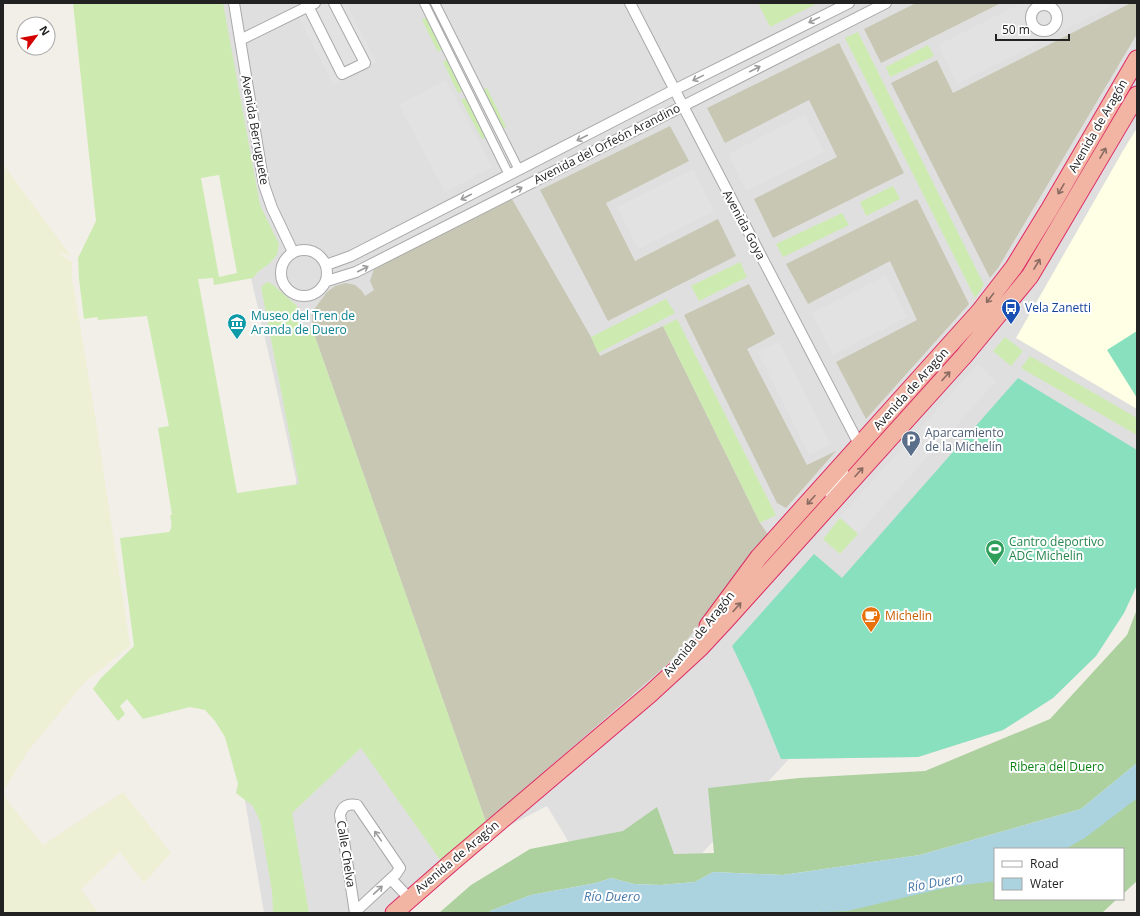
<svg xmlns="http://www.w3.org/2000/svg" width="1140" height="916" font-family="'Open Sans',sans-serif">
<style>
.residential{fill:#e0dfdf}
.education{fill:#ffffe5}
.construction{fill:#c7c7b4}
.farmland{fill:#eef0d5}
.grass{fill:#cdebb0;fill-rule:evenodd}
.forest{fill:#add19e}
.pitch{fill:#88e0be}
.parking{fill:#e2e2e2}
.water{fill:#aad3df}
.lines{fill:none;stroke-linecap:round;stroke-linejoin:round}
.river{stroke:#aad3df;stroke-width:18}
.pedestrian-casing{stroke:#a9a9a9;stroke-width:10}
.minor-casing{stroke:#a9a9a9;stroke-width:12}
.trunk-casing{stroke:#dc2a67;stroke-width:19}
.pedestrian{stroke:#fff;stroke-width:8}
.minor{stroke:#fff;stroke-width:10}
.trunk{stroke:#f2b4a3;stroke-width:17}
.oneway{stroke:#9c9c9c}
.oneway2{stroke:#8a6b62}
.labels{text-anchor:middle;stroke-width:4;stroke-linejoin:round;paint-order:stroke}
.street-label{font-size:12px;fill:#222;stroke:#fff}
.transit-label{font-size:12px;fill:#164399;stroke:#fff;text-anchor:start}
.culture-label{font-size:12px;fill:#0d838f;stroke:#fff;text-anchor:start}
.service-label{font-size:12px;fill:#4e5e75;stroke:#fff;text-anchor:start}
.leisure-label{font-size:12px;fill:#27864d;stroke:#fff;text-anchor:start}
.food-label{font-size:12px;fill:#c56008;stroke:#fff;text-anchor:start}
.park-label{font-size:12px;fill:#0c8416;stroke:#fff}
.water-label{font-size:13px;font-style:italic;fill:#4a7aab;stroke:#fff}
</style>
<rect width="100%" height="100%" fill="#f2efe9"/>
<path class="residential" d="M 190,3 L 1137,3 L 1137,585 L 1124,613 L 1096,656 L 1053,698 L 1003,730 L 918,757 L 789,759 L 695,861 L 585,869 L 547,806 L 441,861 L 389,907 L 384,913 L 264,913 L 236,748 L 295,555 L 296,479 L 274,377 L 232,196 Z"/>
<path class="education" d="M 1137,128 L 1137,409 L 1016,338 L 1124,149 Z"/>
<path class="construction" d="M 916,3 L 1001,3 L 881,63 L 864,29 Z
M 1131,3 L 1137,3 L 1137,34 L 998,268 L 990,278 L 891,83 L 937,60 L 953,93 Z
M 839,43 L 904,173 L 773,238 L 754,199 L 837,157 L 809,100 L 725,143 L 707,108 Z
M 670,126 L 689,161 L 606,203 L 635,261 L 718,219 L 736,256 L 608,321 L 540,190 Z
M 512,199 L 591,337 L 600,356 L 663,326 L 760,523 L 769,536 L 668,664 L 486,822 L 313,331 L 312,315 L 312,312 L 327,292 L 335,286 L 346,283 L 355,285 L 362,291 L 365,296 L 374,290 L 370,281 L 374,269 L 377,265 Z
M 917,199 L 969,304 L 866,419 L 836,362 L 917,320 L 890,261 L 808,304 L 786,264 Z
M 749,284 L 775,334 L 747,349 L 807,465 L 836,451 L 786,508 L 777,503 L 684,315 Z"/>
<path class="farmland" d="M 3,164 L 71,256 L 58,252 L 72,262 L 72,278 L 95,415 L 130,646 L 85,682 L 28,751 L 3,792 Z
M 123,792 L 171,853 L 144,883 L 120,852 L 81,889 L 98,913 L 3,913 L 3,795 L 43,845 Z"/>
<path class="grass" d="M 73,3 L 223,3 L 260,205 L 279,244 L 277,255 L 270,263 L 258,272 L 253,278 L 214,285 L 213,278 L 198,279 L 237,493 L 299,484 L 261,287 L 267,282 L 272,284 L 296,305 L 299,310 L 299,327 L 313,331 L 486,822 L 441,861 L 361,748 L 292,813 L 309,913 L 273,913 L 272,891 L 260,821 L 253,806 L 236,793 L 238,784 L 225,737 L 215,721 L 205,710 L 190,707 L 143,719 L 127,699 L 120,706 L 125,714 L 118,721 L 93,689 L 101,678 L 134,646 L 120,538 L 169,532 C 173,527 171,521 170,515 L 172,515 L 158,428 L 169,426 L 147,316 L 98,320 L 97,317 L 84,319 L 79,279 L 78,258 L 96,221 ZM 219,175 L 237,273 L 219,277 L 201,178 Z
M 758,3 L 818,3 L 770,27 Z
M 427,17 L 443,49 L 438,52 L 422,20 Z
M 858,32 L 984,285 L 975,298 L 845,38 Z
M 928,45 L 934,56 L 890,77 L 886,67 Z
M 448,59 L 464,91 L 458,93 L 443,62 Z
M 487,88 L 506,127 L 502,129 L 482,90 Z
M 466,98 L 487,136 L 482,139 L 461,100 Z
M 893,186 L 900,199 L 866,216 L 860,202 Z
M 842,213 L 849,225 L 783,257 L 776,244 Z
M 740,262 L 747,277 L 699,301 L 691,286 Z
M 666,299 L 675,313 L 598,353 L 591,337 Z
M 677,319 L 776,515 L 760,523 L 663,326 Z
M 1005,337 L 1023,351 L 1011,366 L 993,351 Z
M 1030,356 L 1137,418 L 1137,435 L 1021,368 Z
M 840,518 L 858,534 L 840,554 L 823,539 Z"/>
<path class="forest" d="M 1137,609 L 1137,763 L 1081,809 L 920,855 L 783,875 L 713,872 L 695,882 L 660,885 L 634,884 L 611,878 L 596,883 L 531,895 L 490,911 L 489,913 L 439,913 L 471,885 L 530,849 L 623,831 L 657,807 L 674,854 L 714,853 L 708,788 L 799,778 L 925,771 L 1050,719 L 1127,635 Z
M 1137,787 L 1137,881 L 1123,894 L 1123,849 L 1047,849 L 1079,831 Z
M 995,872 L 995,899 L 1117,899 L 1102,913 L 814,913 C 872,893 934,880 995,872 Z"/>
<path class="pitch" d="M 1137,331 L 1137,398 L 1107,350 Z
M 1018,378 L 1137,450 L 1137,585 L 1124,613 L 1096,656 L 1053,698 L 1003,730 L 918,757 L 781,759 L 752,688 L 732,646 L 814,554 L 842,578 Z"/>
<path class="parking" d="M 302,3 L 346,3 L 376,62 L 333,84 L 293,7 Z
M 1022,3 L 1118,3 L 957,84 L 938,45 Z
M 446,80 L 492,167 L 445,192 L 399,105 Z
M 805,115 L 824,152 L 746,191 L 728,154 Z
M 693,169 L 714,211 L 638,249 L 617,207 Z
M 886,275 L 907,317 L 833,355 L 812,313 Z
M 779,342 L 830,444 L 809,455 L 758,352 Z
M 978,364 L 996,381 L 859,533 L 840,517 Z"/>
<path class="water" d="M 1137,763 L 1136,787 L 1079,831 L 1047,849 L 995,849 L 995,872 C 934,880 872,893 814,913 L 489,913 L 490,911 L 531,895 L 596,883 L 611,878 L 634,884 L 660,885 L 695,882 L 713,872 L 783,875 L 920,855 L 1081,809 Z"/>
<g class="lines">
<path class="river" d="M 1047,849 L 1079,831 L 1137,787
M 823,903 L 846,902 L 948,878 L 995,872"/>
<g class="pedestrian-casing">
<path id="pedestrian" d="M 424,3 L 509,175
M 435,3 L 519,170"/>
</g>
<g class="minor-casing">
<path id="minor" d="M 234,3 L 264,185 L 272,208 L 293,252
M 630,3 L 683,106 L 860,446 L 858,449
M1031 18a13 13 0 1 1 26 0a13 13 0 1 1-26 0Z
M 308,6 L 342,74 L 365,63 L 334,3
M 240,40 L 315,3
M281 273a23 23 0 1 1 46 0a23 23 0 1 1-46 0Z
M 326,265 L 351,256 L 674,90 L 849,3
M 327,281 L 356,272 L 886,3
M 832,500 C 827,491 838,480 843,472
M 391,879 L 409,898
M 355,912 L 396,874 L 400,868 L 357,805 C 348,803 342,806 340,815 L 355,913"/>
</g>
<g class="trunk-casing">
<path id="trunk" d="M 708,626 L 759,557 L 980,311 L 1014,267 L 1049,210 L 1137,59
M 394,913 L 451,863 L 650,694 L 700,648 L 726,620 L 964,356 L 1030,276 L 1137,95"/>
</g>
<use href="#pedestrian" class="pedestrian"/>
<use href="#minor" class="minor"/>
<use href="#trunk" class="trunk"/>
</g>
<defs><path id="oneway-shaft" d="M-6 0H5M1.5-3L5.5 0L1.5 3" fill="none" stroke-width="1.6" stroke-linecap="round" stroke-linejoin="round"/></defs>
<g class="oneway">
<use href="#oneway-shaft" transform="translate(814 20) rotate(154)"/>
<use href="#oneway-shaft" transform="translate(755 69) rotate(-27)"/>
<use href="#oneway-shaft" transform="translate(698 78) rotate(154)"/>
<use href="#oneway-shaft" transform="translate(582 138) rotate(153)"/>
<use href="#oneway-shaft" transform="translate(517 190) rotate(-27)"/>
<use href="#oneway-shaft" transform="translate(466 197) rotate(153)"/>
<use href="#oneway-shaft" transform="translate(363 269) rotate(-27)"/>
<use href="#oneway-shaft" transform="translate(378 836) rotate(-125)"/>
<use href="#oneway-shaft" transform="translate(378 890) rotate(-43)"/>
</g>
<g class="oneway2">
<use href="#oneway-shaft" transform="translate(1103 153) rotate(-60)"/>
<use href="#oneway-shaft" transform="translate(1061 189) rotate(120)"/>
<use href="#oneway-shaft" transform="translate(1037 264) rotate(-59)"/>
<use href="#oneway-shaft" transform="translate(990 298) rotate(128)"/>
<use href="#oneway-shaft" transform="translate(946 376) rotate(-48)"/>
<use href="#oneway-shaft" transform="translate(859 472) rotate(-48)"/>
<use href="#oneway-shaft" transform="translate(811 500) rotate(132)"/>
<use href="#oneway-shaft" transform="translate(737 607) rotate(-48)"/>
</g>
<defs>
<g id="bus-pin" transform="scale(1)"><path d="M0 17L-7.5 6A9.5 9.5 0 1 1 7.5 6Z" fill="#1a4fb4" stroke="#fff"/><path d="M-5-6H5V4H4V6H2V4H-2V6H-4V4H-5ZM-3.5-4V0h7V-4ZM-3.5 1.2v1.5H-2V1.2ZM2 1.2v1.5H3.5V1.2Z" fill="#fff"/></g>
<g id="museum-pin" transform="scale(1)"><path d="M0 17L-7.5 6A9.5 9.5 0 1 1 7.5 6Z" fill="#0f9aa8" stroke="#fff"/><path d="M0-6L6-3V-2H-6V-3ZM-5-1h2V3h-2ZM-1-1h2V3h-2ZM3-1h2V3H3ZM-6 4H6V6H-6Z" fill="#fff"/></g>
<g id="parking-pin" transform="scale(1)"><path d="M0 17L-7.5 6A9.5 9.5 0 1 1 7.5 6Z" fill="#5c6f8a" stroke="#fff"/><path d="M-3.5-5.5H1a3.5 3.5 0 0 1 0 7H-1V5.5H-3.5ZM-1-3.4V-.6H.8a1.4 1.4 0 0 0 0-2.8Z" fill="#fff"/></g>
<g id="stadium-pin" transform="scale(1)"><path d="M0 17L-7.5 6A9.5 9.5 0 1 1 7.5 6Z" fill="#2e9e5b" stroke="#fff"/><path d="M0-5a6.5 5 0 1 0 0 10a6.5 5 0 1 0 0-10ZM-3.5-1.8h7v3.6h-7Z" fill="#fff"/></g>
<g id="cafe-pin" transform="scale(1)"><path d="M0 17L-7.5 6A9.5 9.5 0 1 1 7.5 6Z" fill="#e8710a" stroke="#fff"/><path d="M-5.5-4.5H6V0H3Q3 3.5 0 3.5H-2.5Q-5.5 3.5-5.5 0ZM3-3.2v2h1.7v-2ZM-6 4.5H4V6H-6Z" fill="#fff"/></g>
</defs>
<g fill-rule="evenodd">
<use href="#bus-pin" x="1011" y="308"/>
<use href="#museum-pin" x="237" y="323"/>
<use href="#parking-pin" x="911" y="440"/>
<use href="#stadium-pin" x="995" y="549"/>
<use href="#cafe-pin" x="871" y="616"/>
</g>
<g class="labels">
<g class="street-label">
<text transform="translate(1098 126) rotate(-60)" y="4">Avenida de Aragón</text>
<text transform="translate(255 130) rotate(80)" y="4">Avenida Berruguete</text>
<text transform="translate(607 144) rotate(-27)" y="4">Avenida del Orfeón Arandino</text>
<text transform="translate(744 225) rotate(62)" y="4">Avenida Goya</text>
<text transform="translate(911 389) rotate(-48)" y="4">Avenida de Aragón</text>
<text transform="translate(699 634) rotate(-51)" y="4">Avenida de Aragón</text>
<text transform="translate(346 854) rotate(81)" y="4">Calle Chelva</text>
<text transform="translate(457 857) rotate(-40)" y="4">Avenida de Aragón</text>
</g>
<g class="transit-label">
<text x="1025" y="312">Vela Zanetti</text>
</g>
<g class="culture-label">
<text x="251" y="320">Museo del Tren de<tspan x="251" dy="14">Aranda de Duero</tspan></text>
</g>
<g class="service-label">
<text x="925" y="437">Aparcamiento<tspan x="925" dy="14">de la Michelín</tspan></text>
</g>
<g class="leisure-label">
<text x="1009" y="546">Cantro deportivo<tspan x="1009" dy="14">ADC Michelin</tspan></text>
</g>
<g class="food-label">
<text x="885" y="620">Michelin</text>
</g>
<g class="park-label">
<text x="1057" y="771">Ribera del Duero</text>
</g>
<g class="water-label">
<text transform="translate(935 882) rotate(-11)" y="5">Río Duero</text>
<text x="612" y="901">Río Duero</text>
</g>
</g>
<rect width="1140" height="916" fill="none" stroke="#222222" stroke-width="8"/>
<rect x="994" y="848" width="130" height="52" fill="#ffffff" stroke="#a7a7a7"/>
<rect x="1002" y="861" width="20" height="6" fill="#ffffff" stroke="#a7a7a7"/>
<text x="1030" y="868" font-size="12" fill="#222222">Road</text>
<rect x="1002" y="878" width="20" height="12" fill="#aad3df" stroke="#a7a7a7"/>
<text x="1030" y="888" font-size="12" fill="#222222">Water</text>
<g transform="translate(36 36) rotate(58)"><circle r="19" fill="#ffffff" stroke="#a7a7a7"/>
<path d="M0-3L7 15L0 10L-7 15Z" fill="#d40000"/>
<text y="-6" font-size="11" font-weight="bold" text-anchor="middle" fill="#222222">N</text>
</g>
<path d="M996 34v6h73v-6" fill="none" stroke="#222222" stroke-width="2"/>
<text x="1002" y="34" font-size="12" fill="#222222" stroke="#ffffff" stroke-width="3" paint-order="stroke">50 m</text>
</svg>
